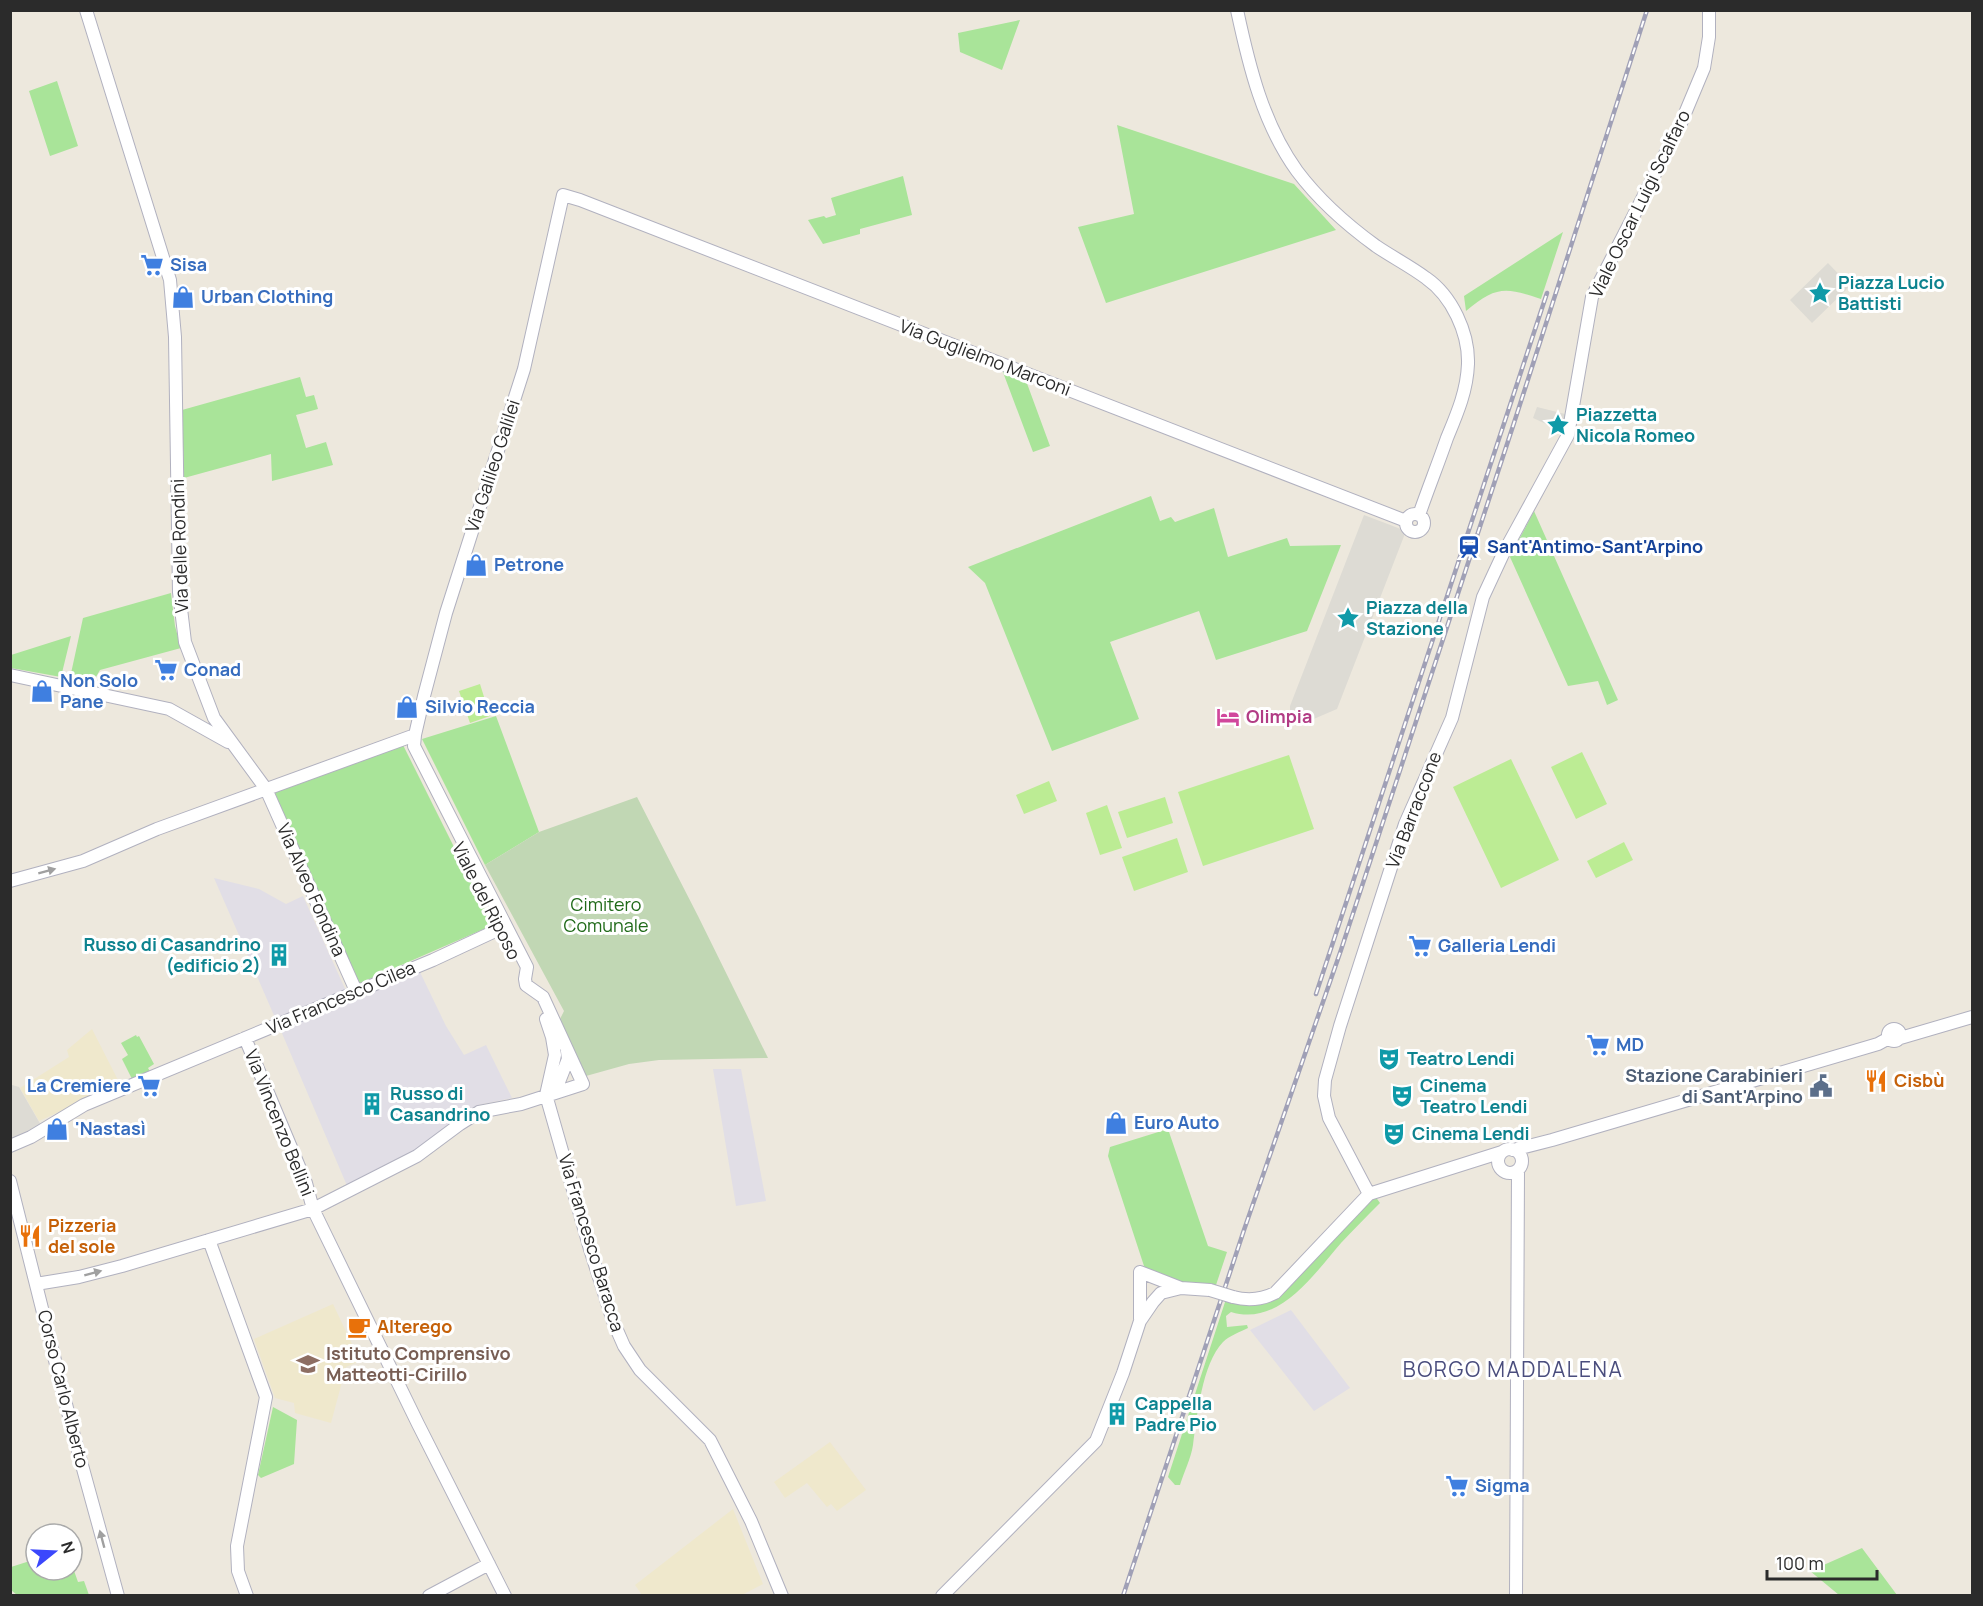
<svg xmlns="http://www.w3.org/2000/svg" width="1983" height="1606" font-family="Manrope,sans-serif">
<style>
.industrial{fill:#e1dee6}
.education{fill:#efe8cc}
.green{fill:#a9e499}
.cemetery{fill:#c1d7b4}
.pitch{fill:#bcec94}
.plaza{fill:#dddbd4}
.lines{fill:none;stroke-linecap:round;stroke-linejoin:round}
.secondary-casing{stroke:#b1b1bf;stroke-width:14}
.secondary{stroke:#fff;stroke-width:12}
.rail-casing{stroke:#a0a0b6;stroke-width:4.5}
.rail{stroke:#fff;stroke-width:2;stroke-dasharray:7;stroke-linecap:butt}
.secondary-bridge-casing{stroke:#b1b1bf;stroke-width:14;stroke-linecap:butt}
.secondary-bridge{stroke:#fff;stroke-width:12}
.oneway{fill:#a0a0a0}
.labels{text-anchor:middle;stroke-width:6;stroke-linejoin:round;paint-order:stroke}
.street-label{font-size:18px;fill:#2b2b2b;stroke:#fff}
.shop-label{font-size:18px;font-weight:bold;fill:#366cbe;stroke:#fff;text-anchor:start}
.culture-label{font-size:18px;font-weight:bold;fill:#0d838f;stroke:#fff;text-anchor:start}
.transit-label{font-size:18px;font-weight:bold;fill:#164399;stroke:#fff;text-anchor:start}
.hotel-label{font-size:18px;font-weight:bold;fill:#b23c85;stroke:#fff;text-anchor:start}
.park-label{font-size:18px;fill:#206a19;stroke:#fff}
.service-label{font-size:18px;font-weight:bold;fill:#4e5e75;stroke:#fff;text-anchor:end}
.food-label{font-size:18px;font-weight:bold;fill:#c56008;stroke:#fff;text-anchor:start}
.education-label{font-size:18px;font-weight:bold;fill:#785e54;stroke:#fff;text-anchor:start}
.quarter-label{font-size:21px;letter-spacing:1.5px;fill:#4a4d7d;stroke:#fff}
</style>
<rect width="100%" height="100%" fill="#ede8dd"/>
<path class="industrial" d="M 214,878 L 259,889 L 286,904 L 303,896 L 346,991 L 276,1020 Z
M 419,970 L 446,1026 L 464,1055 L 486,1045 L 512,1098 L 478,1105 L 457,1116 L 434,1139 L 348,1188 L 281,1031 Z
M 713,1069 L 741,1069 L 766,1201 L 736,1206 Z
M 1291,1310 L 1350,1388 L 1314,1411 L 1250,1330 Z"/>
<path class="education" d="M 92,1029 L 120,1084 L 39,1121 L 20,1088 L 69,1057 L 67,1050 Z
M 333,1304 L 360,1361 L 346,1367 L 331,1423 L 295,1413 L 294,1403 L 275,1398 L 254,1339 Z
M 830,1442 L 866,1490 L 837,1511 L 831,1504 L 827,1507 L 807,1483 L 785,1498 L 774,1482 Z
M 733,1509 L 763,1584 L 742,1595 L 642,1595 L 635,1585 Z"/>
<path class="green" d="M 1020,20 L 1002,70 L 960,52 L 958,33 Z
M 57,81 L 78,146 L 50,156 L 29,91 Z
M 1117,125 L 1294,184 L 1336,230 L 1106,303 L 1078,227 L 1134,214 Z
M 903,176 L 912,215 L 860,229 L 860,234 L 823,244 L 808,220 L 824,216 L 826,218 L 836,215 L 831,198 Z
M 1563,232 L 1541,299 C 1505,287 1496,286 1466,311 L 1464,296 Z
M 1001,367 L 1025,378 L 1050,446 L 1033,452 Z
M 300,377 L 306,397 L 314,395 L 318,409 L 296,415 L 306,448 L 326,442 L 333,465 L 272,481 L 271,454 L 184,478 L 182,410 Z
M 1151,496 L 1160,521 L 1171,517 L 1175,522 L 1214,508 L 1228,557 L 1287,538 L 1290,546 L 1341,545 L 1307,631 L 1216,660 L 1199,611 L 1110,642 L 1139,719 L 1052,751 L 985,583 L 968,567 Z
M 1534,511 L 1618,700 L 1607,705 L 1598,681 L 1568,686 L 1510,557 Z
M 171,593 L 175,626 L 181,648 L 100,670 L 93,682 L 70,678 L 83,618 Z
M 71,636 L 61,677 L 11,668 L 11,655 Z
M 496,716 L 539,832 L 485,865 L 422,739 Z
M 402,743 L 493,925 L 358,984 L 274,791 Z
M 136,1035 L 137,1037 L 139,1036 L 154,1064 L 148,1068 L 151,1073 L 133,1081 L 122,1059 L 128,1055 L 121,1043 Z
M 1168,1129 L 1208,1246 L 1227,1252 L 1215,1288 L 1200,1283 L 1182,1283 L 1147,1270 L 1144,1266 L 1108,1156 L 1110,1147 Z
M 1375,1196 L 1380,1203 C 1367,1216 1354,1229 1341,1243 C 1314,1274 1279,1327 1231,1312 L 1226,1316 L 1227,1327 L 1247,1325 L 1248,1328 C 1240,1332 1229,1336 1223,1342 C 1202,1364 1197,1416 1193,1445 C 1191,1458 1184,1472 1180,1485 L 1175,1485 L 1168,1477 L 1226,1299 L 1254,1304 Z
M 273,1407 L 297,1420 L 294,1464 L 261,1478 L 258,1475 Z
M 1862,1548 L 1897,1595 L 1839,1595 L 1810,1571 Z
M 36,1559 L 36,1570 L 72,1570 L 72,1565 L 78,1582 L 84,1581 L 89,1595 L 17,1595 L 11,1590 L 11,1567 Z"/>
<path class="cemetery" d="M 637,797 L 698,916 L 768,1058 L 659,1060 L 629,1064 L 586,1076 L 560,1019 L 564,1011 L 485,865 L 539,832 Z"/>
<path class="pitch" d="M 480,684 L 490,716 L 470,723 L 459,691 Z
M 1582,752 L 1607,804 L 1576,819 L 1551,767 Z
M 1289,755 L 1314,829 L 1203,866 L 1178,792 Z
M 1511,759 L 1559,860 L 1501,888 L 1453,787 Z
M 1049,781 L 1057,801 L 1024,814 L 1016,795 Z
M 1165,797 L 1173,823 L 1127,838 L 1118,812 Z
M 1107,805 L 1122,848 L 1100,855 L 1086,813 Z
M 1177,838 L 1188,872 L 1134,891 L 1122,857 Z
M 1624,842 L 1633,860 L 1596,878 L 1587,861 Z"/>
<path class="plaza" d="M 1828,263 L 1850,286 L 1812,323 L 1790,300 Z
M 1537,407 L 1569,415 L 1566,433 L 1533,418 Z
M 1364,515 L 1406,531 L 1337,709 L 1302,724 L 1290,716 L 1290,706 Z
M 10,1082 L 12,1085 L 19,1087 L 42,1127 L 10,1144 Z"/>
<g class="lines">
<g class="secondary-casing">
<path id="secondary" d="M 86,10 L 170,280 L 175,337 L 179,592 L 185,642 L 214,718 L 266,789 L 356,991
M 1237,10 C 1249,66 1263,124 1297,171 C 1318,199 1347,225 1376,246 C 1392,257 1410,266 1426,278 C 1452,296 1469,333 1468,364 C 1467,391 1457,414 1447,438 C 1438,464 1428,489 1419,515
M1406 523a9 9 0 1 1 18 0a9 9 0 1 1-18 0Z
M 10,675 L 169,709 L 228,742
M 10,881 L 83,861 L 157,829 L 415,735
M 546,1019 L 552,1037 L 555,1055 L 546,1095 L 590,1249 L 613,1321 L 624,1346 L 640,1370 L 710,1440 L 751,1521 L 782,1596
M1888 1035a6 6 0 1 1 12 0a6 6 0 1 1-12 0Z
M 245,1038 L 306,1183 L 313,1209 L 418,1424 L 505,1596
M 1897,1039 L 1972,1017
M 583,1084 L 543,997 L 526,985 L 525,979 L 527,967 L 414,746 L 415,735 L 424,696 L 446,613 L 524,369 L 563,195 L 580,200 L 1406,521
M 555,1092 L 568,1059 L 567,1051
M 10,1146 L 31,1137 L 84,1105 L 433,960 L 506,926
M1498 1161a12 12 0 1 1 24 0a12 12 0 1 1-24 0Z
M 1513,1150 L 1552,1140 L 1878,1044 L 1889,1038
M 10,1181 L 74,1436 L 118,1596
M 1369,1194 L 1329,1118 L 1324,1096 L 1325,1080 L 1340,1026 L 1405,824 L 1452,718 L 1483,597 L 1503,554 L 1568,435 L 1592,297 L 1681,123 L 1704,68 L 1709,37 L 1709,10
M 209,1240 L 266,1397 L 237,1546 L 238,1571 L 247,1596
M 1140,1272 L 1181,1288
M 36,1284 L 79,1277 L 122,1266 L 313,1209 L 417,1156 L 460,1124 L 479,1112 L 521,1104 L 583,1084
M 1233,1297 C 1248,1301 1261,1300 1275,1293 L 1369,1194 L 1502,1152
M 1140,1319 L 1140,1272
M 429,1596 L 489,1564
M 942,1596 L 1096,1441 L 1123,1373 L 1140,1321 L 1153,1302 L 1161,1293 L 1181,1288 L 1210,1290
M 1516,1596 L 1518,1171"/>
</g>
<use href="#secondary" class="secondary"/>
<g class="rail-casing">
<path id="rail" d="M 1316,994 L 1547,293
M 1123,1596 L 1244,1230 L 1341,950 L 1513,426 L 1647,10"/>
</g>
<use href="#rail" class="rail"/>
<g class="secondary-bridge-casing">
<path id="secondary-bridge" d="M 1210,1290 L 1233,1297"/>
</g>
<use href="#secondary-bridge" class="secondary-bridge"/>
</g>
<defs><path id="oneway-solid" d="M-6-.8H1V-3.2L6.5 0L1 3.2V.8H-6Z" transform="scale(1.5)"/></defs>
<g class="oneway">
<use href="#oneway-solid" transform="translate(47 871) rotate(-15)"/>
<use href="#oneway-solid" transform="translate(93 1273) rotate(-15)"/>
<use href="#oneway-solid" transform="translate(102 1539) rotate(-105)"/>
</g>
<defs>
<g id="supermarket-bare" transform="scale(1.8)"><path d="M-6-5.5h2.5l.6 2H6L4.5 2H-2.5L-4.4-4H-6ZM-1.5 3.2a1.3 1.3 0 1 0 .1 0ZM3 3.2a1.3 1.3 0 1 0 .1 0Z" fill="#3f7fe0" stroke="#fff" stroke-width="2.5" paint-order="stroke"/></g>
<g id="sight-bare" transform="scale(1.8)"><path d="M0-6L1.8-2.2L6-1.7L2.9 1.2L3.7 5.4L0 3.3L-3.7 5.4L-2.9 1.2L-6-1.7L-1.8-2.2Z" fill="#0f9aa8" stroke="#fff" stroke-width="2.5" paint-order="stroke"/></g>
<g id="shop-bare" transform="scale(1.8)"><path d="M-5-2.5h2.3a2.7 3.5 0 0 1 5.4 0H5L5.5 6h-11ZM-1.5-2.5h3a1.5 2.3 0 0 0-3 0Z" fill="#3f7fe0" stroke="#fff" stroke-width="2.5" paint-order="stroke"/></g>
<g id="station-bare" transform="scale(1.8)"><path d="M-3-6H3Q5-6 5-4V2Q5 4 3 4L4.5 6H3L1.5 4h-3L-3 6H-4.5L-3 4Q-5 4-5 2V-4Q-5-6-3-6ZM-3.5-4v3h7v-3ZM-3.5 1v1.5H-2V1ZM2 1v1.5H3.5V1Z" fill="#1a4fb4" stroke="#fff" stroke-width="2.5" paint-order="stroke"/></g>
<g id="hotel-bare" transform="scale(1.8)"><path d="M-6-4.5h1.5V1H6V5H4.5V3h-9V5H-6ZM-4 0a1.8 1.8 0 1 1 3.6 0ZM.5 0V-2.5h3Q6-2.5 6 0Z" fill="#d1479c" stroke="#fff" stroke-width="2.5" paint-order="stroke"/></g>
<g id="building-bare" transform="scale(1.8)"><path d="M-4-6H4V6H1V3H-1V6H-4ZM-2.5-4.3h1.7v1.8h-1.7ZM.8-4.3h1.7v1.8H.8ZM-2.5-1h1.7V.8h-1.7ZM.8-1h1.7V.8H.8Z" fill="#0f9aa8" stroke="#fff" stroke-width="2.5" paint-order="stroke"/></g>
<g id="theatre-bare" transform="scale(1.8)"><path d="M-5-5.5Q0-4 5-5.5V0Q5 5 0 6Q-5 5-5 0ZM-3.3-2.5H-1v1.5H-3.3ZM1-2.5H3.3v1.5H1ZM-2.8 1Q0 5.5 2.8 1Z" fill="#0f9aa8" stroke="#fff" stroke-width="2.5" paint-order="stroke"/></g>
<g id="restaurant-bare" transform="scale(1.8)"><path d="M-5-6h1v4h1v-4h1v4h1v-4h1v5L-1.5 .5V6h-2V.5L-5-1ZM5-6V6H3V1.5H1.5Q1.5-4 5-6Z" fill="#e8710a" stroke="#fff" stroke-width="2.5" paint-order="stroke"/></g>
<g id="civic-bare" transform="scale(1.8)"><path d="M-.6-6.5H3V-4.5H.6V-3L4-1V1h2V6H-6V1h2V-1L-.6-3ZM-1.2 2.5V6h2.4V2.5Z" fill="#5c6f8a" stroke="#fff" stroke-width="2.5" paint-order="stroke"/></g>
<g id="cafe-bare" transform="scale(1.8)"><path d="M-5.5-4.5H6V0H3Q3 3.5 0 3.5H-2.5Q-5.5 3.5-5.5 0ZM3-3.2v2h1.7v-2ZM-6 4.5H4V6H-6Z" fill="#e8710a" stroke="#fff" stroke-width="2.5" paint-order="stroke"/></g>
<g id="school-bare" transform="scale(1.8)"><path d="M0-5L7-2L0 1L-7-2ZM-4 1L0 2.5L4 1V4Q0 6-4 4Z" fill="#8d6e63" stroke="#fff" stroke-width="2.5" paint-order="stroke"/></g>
</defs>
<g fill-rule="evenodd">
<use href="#supermarket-bare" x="152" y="265"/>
<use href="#sight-bare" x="1820" y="293"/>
<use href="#shop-bare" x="183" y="297"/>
<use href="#sight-bare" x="1558" y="425"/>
<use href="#station-bare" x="1469" y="547"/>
<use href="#shop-bare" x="476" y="565"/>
<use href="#sight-bare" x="1348" y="618"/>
<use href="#supermarket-bare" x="166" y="670"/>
<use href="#shop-bare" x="42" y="691"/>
<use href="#shop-bare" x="407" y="707"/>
<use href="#hotel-bare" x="1228" y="717"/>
<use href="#supermarket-bare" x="1420" y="946"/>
<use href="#building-bare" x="279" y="955"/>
<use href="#supermarket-bare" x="1598" y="1045"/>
<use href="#theatre-bare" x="1389" y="1059"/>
<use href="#restaurant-bare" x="1876" y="1081"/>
<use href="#supermarket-bare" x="149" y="1086"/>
<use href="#civic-bare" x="1821" y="1086"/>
<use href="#theatre-bare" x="1402" y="1096"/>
<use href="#building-bare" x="372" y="1104"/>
<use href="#shop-bare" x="1116" y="1123"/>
<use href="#shop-bare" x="57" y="1129"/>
<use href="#theatre-bare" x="1394" y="1134"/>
<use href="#restaurant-bare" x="30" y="1236"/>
<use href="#cafe-bare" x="359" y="1327"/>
<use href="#school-bare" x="308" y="1364"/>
<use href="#building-bare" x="1117" y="1414"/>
<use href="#supermarket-bare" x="1457" y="1486"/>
</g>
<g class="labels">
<g class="street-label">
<text transform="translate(1640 204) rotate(-64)" y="6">Viale Oscar Luigi Scalfaro</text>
<text transform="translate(985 358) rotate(21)" y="6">Via Guglielmo Marconi</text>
<text transform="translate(493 466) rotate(-72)" y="6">Via Galileo Galilei</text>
<text transform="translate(180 546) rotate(-92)" y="6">Via delle Rondini</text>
<text transform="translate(1414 810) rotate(-69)" y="6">Via Barraccone</text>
<text transform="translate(311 890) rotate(66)" y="6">Via Alveo Fondina</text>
<text transform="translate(486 901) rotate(63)" y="6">Viale del Riposo</text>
<text transform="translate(341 998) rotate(-23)" y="6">Via Francesco Cilea</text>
<text transform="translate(279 1123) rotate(68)" y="6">Via Vincenzo Bellini</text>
<text transform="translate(591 1243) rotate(73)" y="6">Via Francesco Baracca</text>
<text transform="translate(63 1389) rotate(76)" y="6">Corso Carlo Alberto</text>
</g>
<g class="shop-label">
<text x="170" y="271">Sisa</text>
<text x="201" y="303">Urban Clothing</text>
<text x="494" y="571">Petrone</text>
<text x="184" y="676">Conad</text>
<text x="60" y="687">Non Solo<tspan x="60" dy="21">Pane</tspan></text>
<text x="425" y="713">Silvio Reccia</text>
<text x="1438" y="952">Galleria Lendi</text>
<text x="1616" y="1051">MD</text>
<text x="131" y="1092" text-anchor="end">La Cremiere</text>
<text x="1134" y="1129">Euro Auto</text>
<text x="75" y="1135">'Nastasì</text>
<text x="1475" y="1492">Sigma</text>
</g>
<g class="culture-label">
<text x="1838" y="289">Piazza Lucio<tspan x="1838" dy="21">Battisti</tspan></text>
<text x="1576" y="421">Piazzetta<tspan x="1576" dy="21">Nicola Romeo</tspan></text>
<text x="1366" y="614">Piazza della<tspan x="1366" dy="21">Stazione</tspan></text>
<text x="261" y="951" text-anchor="end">Russo di Casandrino<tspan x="261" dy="21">(edificio 2)</tspan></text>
<text x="1407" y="1065">Teatro Lendi</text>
<text x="1420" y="1092">Cinema<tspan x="1420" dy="21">Teatro Lendi</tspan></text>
<text x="390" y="1100">Russo di<tspan x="390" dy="21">Casandrino</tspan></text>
<text x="1412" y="1140">Cinema Lendi</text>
<text x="1135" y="1410">Cappella<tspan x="1135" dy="21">Padre Pio</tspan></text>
</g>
<g class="transit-label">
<text x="1487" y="553">Sant'Antimo-Sant'Arpino</text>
</g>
<g class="hotel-label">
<text x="1246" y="723">Olimpia</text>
</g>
<g class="park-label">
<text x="606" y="911">Cimitero<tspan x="606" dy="21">Comunale</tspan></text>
</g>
<g class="service-label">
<text x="1803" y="1082">Stazione Carabinieri<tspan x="1803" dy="21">di Sant'Arpino</tspan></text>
</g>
<g class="food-label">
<text x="1894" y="1087">Cisbù</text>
<text x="48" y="1232">Pizzeria<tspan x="48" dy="21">del sole</tspan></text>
<text x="377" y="1333">Alterego</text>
</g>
<g class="education-label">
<text x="326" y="1360">Istituto Comprensivo<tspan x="326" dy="21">Matteotti-Cirillo</tspan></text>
</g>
<g class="quarter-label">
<text x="1513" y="1377">BORGO MADDALENA</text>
</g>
</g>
<rect width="1983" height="1606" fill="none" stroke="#2b2b2b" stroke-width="24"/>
<g transform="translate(54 1552) rotate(72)"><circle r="28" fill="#ffffff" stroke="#aaaaaa" stroke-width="1.5"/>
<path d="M0-4.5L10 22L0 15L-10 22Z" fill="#3b47fc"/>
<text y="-9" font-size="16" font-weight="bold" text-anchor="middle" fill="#2b2b2b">N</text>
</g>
<path d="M1767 1570v9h110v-9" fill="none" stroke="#2b2b2b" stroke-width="3"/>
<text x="1776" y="1570" font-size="18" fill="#2b2b2b" stroke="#ffffff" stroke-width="4.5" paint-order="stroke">100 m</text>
</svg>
